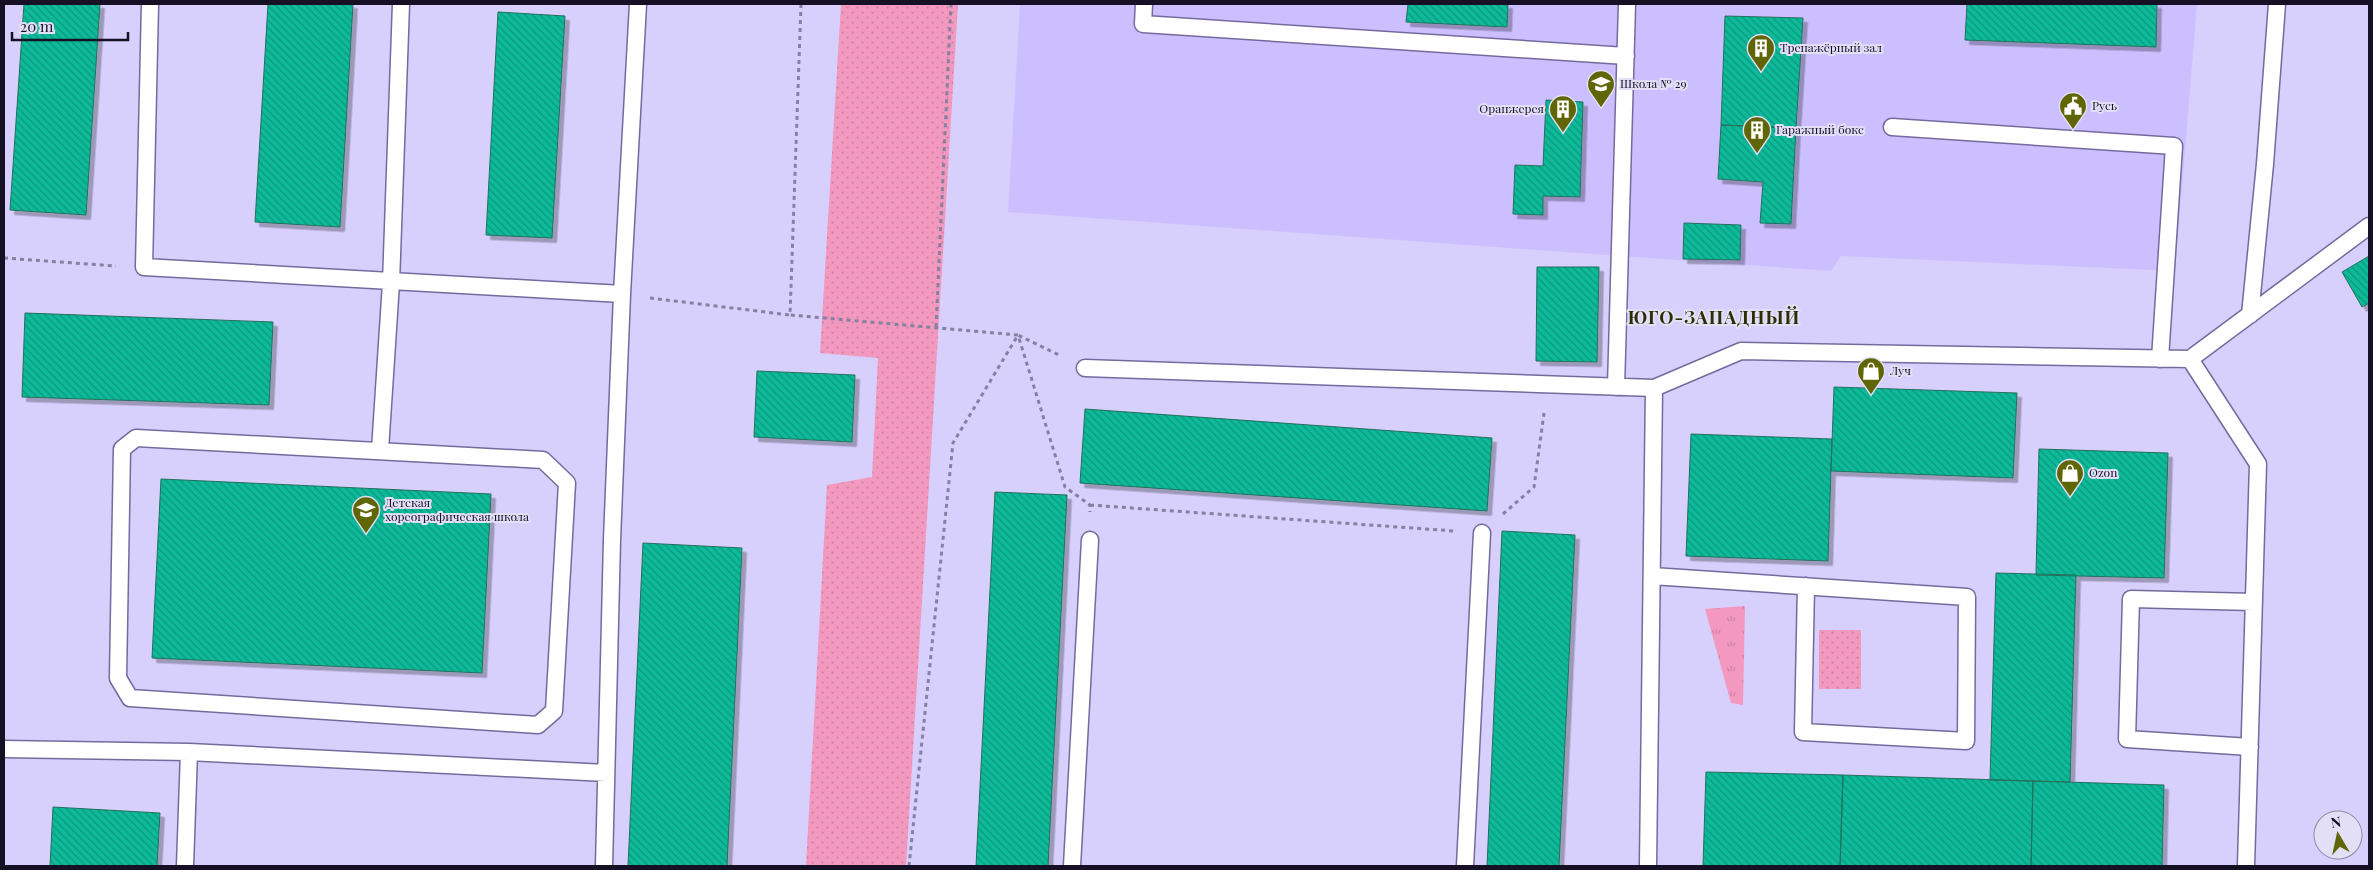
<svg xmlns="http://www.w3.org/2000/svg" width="2373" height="870" font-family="'Playfair Display',serif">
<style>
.built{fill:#ccbfff}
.grass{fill:url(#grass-tufts)}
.park{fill:url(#park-dots)}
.building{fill:url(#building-back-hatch);stroke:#256f5d;filter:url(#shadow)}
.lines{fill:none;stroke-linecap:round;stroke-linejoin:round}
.lane-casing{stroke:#756a9d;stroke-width:19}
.path{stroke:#8680a2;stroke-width:3;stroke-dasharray:4 4;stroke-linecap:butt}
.lane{stroke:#fff;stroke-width:16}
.labels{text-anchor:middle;stroke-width:4;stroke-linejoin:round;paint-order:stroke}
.poi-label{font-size:12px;fill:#151024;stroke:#e3dff7;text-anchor:start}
.district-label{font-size:18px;font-weight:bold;letter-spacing:1px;fill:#2b2e04;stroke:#e3dff7}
</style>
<defs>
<pattern id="grass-tufts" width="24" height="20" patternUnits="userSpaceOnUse" patternTransform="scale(1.25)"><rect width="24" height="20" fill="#f399bf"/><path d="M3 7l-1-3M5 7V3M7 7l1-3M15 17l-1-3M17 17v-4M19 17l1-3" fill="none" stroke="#cf83a4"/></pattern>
<pattern id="park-dots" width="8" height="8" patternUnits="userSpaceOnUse" patternTransform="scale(1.25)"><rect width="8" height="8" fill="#f399bf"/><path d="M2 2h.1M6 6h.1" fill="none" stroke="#cf83a4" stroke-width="1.8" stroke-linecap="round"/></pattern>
<pattern id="building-back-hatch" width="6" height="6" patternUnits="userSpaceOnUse" patternTransform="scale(1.25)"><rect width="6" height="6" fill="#0aba99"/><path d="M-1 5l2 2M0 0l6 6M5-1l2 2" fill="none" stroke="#09967d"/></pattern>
<filter id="shadow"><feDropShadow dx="4.5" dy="4.5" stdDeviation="0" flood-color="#0004"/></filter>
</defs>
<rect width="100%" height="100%" fill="#d7cffc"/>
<path class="built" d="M 1020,4 L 2197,4 L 2175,271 L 1841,256 L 1831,271 L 1008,212 Z"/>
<path class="grass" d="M 1745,606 L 1743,705 L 1731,703 L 1705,609 Z"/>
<path class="park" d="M 841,4 L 958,4 L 906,866 L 806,866 L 827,485 L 872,477 L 878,358 L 820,353 Z
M 1819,630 L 1861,630 L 1861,689 L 1819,689 Z"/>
<path class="building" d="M 24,4 L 100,4 L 86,215 L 10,210 Z
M 268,4 L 353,4 L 340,227 L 255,222 Z
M 1408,4 L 1508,4 L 1507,27 L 1406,22 Z
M 1967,4 L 2157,4 L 2156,47 L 1965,40 Z
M 498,12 L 565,16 L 552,238 L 486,235 Z
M 1725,16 L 1803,18 L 1796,128 L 1721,125 Z
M 1546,100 L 1583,102 L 1580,197 L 1543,196 L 1543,215 L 1513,214 L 1515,165 L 1543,166 Z
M 1721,125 L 1796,128 L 1791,224 L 1760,223 L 1763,182 L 1718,179 Z
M 1684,223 L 1741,225 L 1740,260 L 1683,259 Z
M 2369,256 L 2369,303 L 2362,307 L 2342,272 Z
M 1537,267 L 1599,267 L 1597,362 L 1536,361 Z
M 25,313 L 273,322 L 269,405 L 22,397 Z
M 757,371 L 855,375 L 852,442 L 754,437 Z
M 1834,387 L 2017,393 L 2013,478 L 1831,471 Z
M 1085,409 L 1492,438 L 1487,511 L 1080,483 Z
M 1691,434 L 1832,439 L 1828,561 L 1686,556 Z
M 2039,449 L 2168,453 L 2164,578 L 2036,575 Z
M 161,479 L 491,494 L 482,673 L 152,658 Z
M 995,492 L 1067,495 L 1048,866 L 976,866 Z
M 1502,531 L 1575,535 L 1559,866 L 1487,866 Z
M 643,543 L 742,548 L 727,866 L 628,866 Z
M 1996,573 L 2076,575 L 2070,782 L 1990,780 Z
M 1706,772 L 1843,775 L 1840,866 L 1703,866 Z
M 1843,775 L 2033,781 L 2031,866 L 1840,866 Z
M 2033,781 L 2164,785 L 2162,866 L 2031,866 Z
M 53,807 L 160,813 L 157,866 L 50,866 Z"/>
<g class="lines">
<g class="lane-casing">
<path id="lane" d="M 150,4 L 144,267 L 622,294 L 638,4
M 1144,4 L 1143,24 L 1626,56
M 1892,127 L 2174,146 L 2160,359
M 2250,315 L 2265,164 L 2277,4
M 1085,368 L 1654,388
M 1616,387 L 1627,4
M 136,438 L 543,460 L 567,483 L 554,711 L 538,725 L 130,698 L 118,678 L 122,449 Z
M 380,450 L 391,283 L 401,4
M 1652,576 L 1967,597 L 1966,741 L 1803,732 L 1806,586
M 2250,747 L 2127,739 L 2131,599 L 2254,602
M 4,749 L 189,752 L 606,773
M 185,866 L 189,752
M 604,866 L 612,540 L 622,294
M 1072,866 L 1090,540
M 1465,866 L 1482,533
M 1648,866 L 1654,388 L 1741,351 L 2190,359
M 2246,866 L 2258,464 L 2190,359 L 2369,226"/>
</g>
<path class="path" d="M 801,4 L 790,315 L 1018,335 L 1065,487 L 1090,505 L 1090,512
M 4,258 L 116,266
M 650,298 L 790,315
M 936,327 L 951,4
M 1090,505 L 1454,531
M 1503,514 L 1534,487 L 1544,413
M 909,866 L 953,443 L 1018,335 L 1061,356"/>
<use href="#lane" class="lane"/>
</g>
<defs>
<g id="building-pin" transform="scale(1.4375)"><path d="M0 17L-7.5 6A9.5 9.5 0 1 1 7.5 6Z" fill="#606603" stroke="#e3dff7"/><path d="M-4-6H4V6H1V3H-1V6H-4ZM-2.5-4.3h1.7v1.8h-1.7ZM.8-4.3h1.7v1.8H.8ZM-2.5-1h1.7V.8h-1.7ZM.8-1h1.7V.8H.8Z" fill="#fff"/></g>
<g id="school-pin" transform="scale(1.4375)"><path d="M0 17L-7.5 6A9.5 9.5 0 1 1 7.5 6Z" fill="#606603" stroke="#e3dff7"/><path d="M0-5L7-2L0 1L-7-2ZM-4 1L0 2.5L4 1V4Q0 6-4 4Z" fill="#fff"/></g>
<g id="civic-pin" transform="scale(1.4375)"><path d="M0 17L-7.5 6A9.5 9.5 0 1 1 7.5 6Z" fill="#606603" stroke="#e3dff7"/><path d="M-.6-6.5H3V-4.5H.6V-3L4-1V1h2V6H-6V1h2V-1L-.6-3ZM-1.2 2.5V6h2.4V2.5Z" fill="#fff"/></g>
<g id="shop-pin" transform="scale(1.4375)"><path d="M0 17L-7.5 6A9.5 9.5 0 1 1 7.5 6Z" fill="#606603" stroke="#e3dff7"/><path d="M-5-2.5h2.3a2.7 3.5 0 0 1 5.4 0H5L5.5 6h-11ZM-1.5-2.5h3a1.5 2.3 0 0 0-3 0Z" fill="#fff"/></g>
</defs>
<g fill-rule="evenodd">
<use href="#building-pin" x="1761" y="48"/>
<use href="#school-pin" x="1601" y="84"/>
<use href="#civic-pin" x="2073" y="106"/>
<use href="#building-pin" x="1563" y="109"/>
<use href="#building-pin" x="1757" y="130"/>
<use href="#shop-pin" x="1871" y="371"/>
<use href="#shop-pin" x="2070" y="473"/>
<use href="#school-pin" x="366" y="510"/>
</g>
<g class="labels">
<g class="poi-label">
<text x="1780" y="52">Тренажёрный зал</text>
<text x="1620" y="88">Школа № 29</text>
<text x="2092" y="110">Русь</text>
<text x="1544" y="113" text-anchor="end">Оранжерея</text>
<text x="1776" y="134">Гаражный бокс</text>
<text x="1890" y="375">Луч</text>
<text x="2089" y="477">Ozon</text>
<text x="385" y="507">Детская<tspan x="385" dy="14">хореографическая школа</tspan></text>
</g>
<g class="district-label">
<text x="1714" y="324">ЮГО-ЗАПАДНЫЙ</text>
</g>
</g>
<rect width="2373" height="870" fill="none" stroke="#151024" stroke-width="10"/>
<g transform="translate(2338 835) rotate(351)"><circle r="24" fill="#e3dff7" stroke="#918ca3"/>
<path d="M0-4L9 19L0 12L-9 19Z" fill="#606603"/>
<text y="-8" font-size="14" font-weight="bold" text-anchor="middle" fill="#151024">N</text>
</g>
<path d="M12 32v8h116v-8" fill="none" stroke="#151024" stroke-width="2.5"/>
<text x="20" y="32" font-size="15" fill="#151024" stroke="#e3dff7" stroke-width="4" paint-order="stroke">20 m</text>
</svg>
